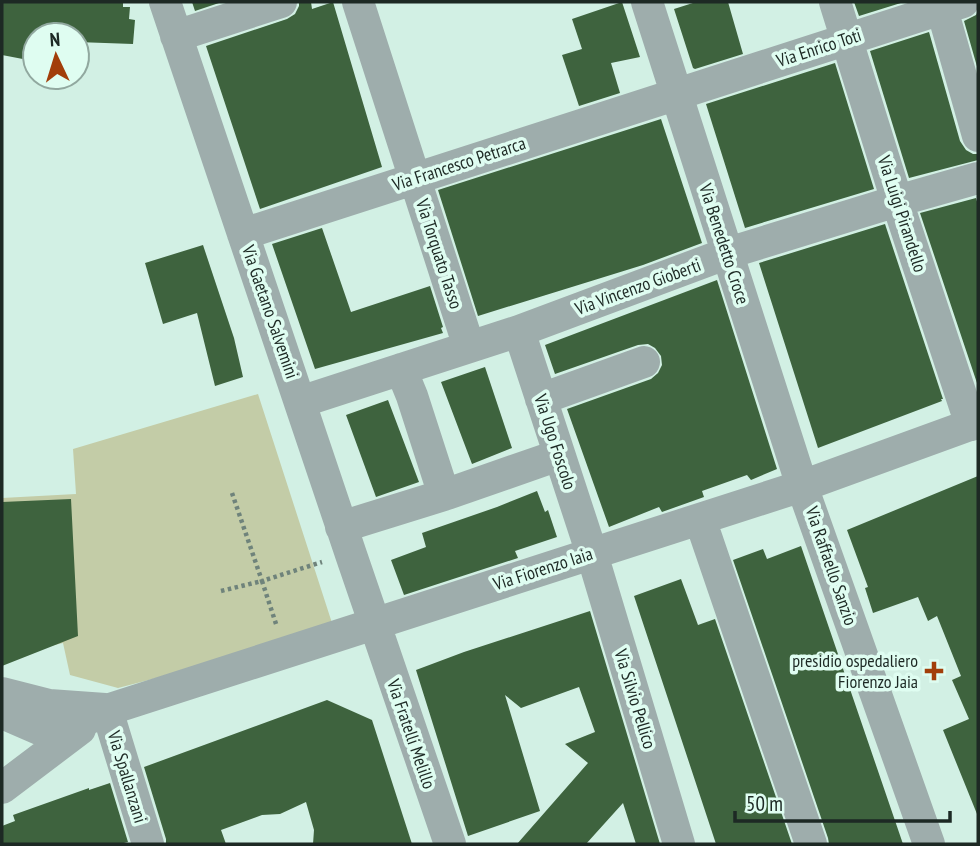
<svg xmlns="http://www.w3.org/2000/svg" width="980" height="846" font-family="'PT Sans Narrow',sans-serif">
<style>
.green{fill:#c3cca7}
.building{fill:#3e633e}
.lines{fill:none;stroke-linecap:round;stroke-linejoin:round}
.path{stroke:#6f837b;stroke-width:4.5;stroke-dasharray:3.5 3.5;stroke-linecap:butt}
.minor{stroke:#9eadac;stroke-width:32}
.poi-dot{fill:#a23e0a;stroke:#dffdf1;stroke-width:2.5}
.labels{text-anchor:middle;stroke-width:7;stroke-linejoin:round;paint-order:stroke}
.street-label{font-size:18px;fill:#1d2924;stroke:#dffdf1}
.poi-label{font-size:18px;fill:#1d2924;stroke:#dffdf1;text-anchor:end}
</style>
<rect width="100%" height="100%" fill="#d2f0e4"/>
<path class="green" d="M 258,394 L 332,623 L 164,676 L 118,688 L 70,675 L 63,643 L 2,658 L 2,498 L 76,494 L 73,449 Z"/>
<path class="building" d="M 2,2 L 123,2 L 123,7 L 130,7 L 129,19 L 135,20 L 133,44 L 77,42 L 77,35 L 34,35 L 28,60 L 2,55 Z
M 192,2 L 222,2 L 195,11 Z
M 299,2 L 311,2 L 312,9 L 333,2 L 382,167 L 260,209 L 206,46 L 287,19 L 295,14 L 299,6 Z
M 622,2 L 640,57 L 611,63 L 620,93 L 579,106 L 562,55 L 582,49 L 572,19 Z
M 696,2 L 728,2 L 743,54 L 695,69 L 693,68 L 674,9 Z
M 854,2 L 904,2 L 859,16 Z
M 978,11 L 978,70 L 964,21 L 976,15 Z
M 929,32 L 960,141 L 966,150 L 973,154 L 978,154 L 978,160 L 909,178 L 870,51 Z
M 835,63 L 874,189 L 745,228 L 706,104 Z
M 661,119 L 702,243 L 643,265 L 478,316 L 438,190 Z
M 976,198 L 978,205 L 978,386 L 920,213 Z
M 885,224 L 943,399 L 941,399 L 942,401 L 818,448 L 759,263 Z
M 322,228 L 351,312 L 430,286 L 443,327 L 441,328 L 443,333 L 315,369 L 272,244 Z
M 203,245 L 234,338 L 243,377 L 215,386 L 197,313 L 163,324 L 145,263 Z
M 717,280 L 777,469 L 751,480 L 747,475 L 702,491 L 704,497 L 662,512 L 659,507 L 609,527 L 567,409 L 651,379 L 658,373 L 662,365 L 661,356 L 655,348 L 648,344 L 638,345 L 555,374 L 545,345 Z
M 485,367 L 512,448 L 472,464 L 441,382 Z
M 388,400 L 419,482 L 376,497 L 346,415 Z
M 978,476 L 978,814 L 977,814 L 943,730 L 969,719 L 952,680 L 961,676 L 937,616 L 928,621 L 918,597 L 873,613 L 865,588 L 868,587 L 847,530 Z
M 537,491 L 545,512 L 548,510 L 557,537 L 515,551 L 518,558 L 404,595 L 391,560 L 426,547 L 422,533 L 497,507 Z
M 71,499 L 78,636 L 2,666 L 2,502 Z
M 801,546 L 903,844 L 829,844 L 828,838 L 733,560 L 763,549 L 767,559 Z
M 681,579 L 698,625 L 715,619 L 792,844 L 716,844 L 634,596 Z
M 590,611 L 660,844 L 636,844 L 623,803 L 586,844 L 517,844 L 588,763 L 565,744 L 595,732 L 579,687 L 521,708 L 505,695 L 540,811 L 468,836 L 416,670 L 464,652 Z
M 327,700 L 372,720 L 412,844 L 313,844 L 314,830 L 306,802 L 280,814 L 262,815 L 221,830 L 226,844 L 166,844 L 166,839 L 144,767 Z
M 110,783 L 128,842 L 120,844 L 2,844 L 2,826 L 15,821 L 13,815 L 89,788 L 89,790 Z"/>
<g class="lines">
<path class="path" d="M 232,493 L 262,581 L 322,562
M 221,591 L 262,581 L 277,627"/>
<path class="minor" d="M 165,2 C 260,283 353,564 450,844
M 358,2 L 469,347
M 647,2 L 802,486 L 929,844
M 835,2 L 897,201 L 971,425
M 940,2 L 978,136
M 176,36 L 281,2
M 243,234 L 963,2
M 519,331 L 592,554 L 679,844
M 401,369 L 412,396 L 444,495 L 559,455
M 541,399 L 644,362
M 300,402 L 519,331 L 728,253 L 897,201 L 978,178
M 700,519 L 811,844
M 341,527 L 444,495
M 2,693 L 49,705 L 105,709
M 107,710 L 148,844
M 2,713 L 53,735 L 107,710 L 802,486 L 978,422
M 2,788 L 80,729"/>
</g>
<path class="poi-dot" d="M930.5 660.5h7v7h7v7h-7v7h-7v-7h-7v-7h7z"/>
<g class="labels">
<g class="street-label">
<text transform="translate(819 48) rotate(-18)" y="6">Via Enrico Toti</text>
<text transform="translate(459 164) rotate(-18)" y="6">Via Francesco Petrarca</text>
<text transform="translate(902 214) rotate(72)" y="6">Via Luigi Pirandello</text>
<text transform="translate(724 244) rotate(72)" y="6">Via Benedetto Croce</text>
<text transform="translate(439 254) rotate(72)" y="6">Via Torquato Tasso</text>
<text transform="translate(638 287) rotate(-20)" y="6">Via Vincenzo Gioberti</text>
<text transform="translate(270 312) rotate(71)" y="6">Via Gaetano Salvemini</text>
<text transform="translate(555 442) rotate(72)" y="6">Via Ugo Foscolo</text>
<text transform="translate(831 566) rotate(71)" y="6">Via Raffaello Sanzio</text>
<text transform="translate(543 569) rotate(-18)" y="6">Via Fiorenzo Iaia</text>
<text transform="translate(635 699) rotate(73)" y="6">Via Silvio Pellico</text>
<text transform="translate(411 734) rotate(71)" y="6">Via Fratelli Melillo</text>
<text transform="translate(127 777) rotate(73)" y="6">Via Spallanzani</text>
</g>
<g class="poi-label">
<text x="918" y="667">presidio ospedaliero<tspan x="918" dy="21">Fiorenzo Jaia</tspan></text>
</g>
</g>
<rect width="980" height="846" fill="none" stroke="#1d2924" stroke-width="7"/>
<g transform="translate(56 56) rotate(356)"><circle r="33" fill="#dffdf1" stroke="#91a89f" stroke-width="2"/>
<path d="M0-5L12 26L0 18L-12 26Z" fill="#a23e0a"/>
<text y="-10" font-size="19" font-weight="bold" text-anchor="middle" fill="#1d2924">N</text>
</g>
<path d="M735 811v10h215v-10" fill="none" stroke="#1d2924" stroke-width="3.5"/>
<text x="746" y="811" font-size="21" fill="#1d2924" stroke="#dffdf1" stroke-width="5" paint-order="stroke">50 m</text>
</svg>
